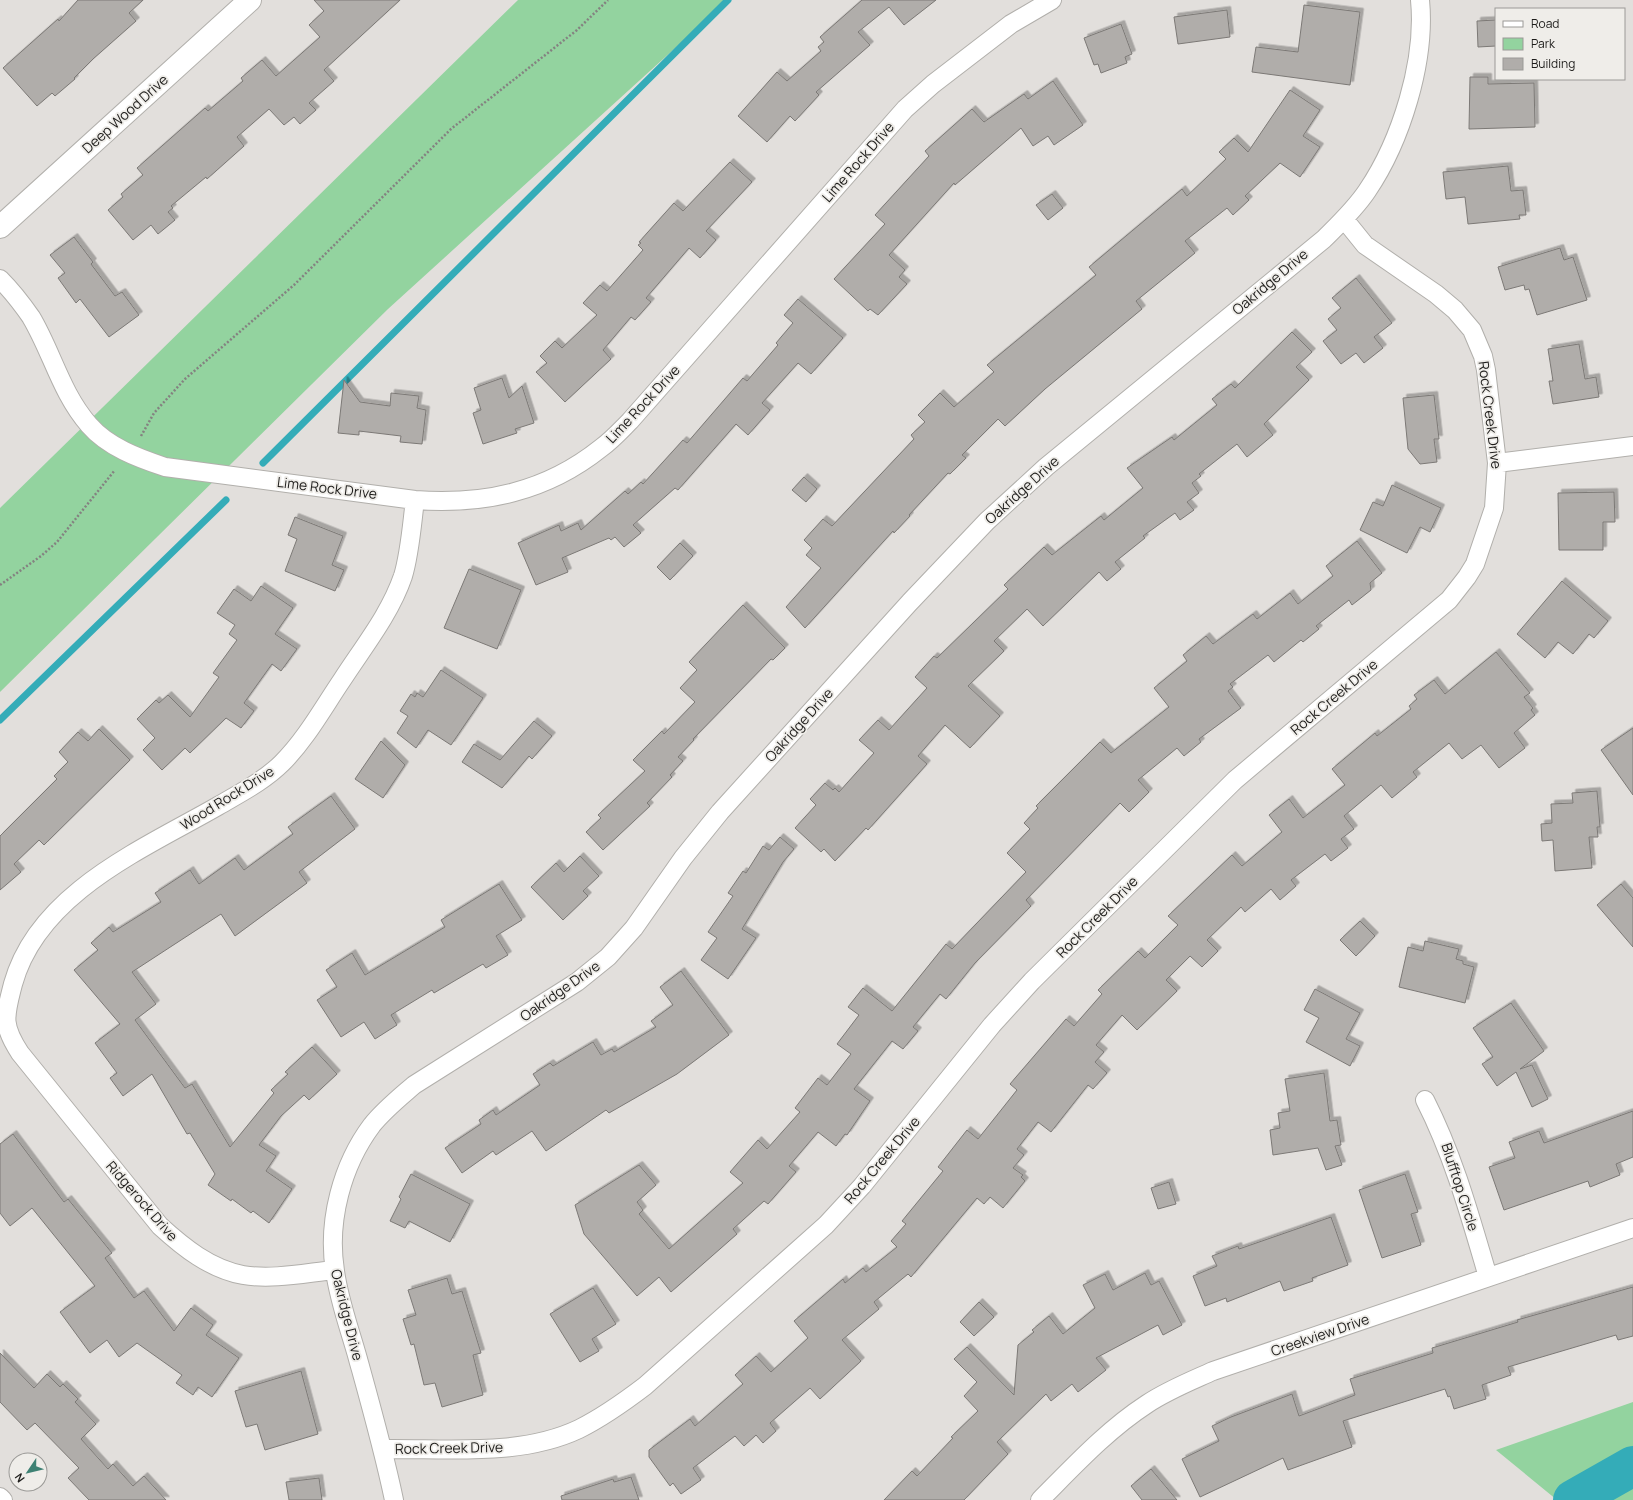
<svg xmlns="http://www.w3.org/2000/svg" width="1633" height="1500" font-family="Manrope,sans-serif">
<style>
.green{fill:#93d39f}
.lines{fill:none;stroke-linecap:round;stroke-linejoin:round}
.stream{stroke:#34acb8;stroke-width:7}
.river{stroke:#34acb8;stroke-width:40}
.building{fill:#b0adaa;stroke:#7c7976;filter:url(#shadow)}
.street-casing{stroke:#b1afab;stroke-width:20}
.secondary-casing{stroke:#b1afab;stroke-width:24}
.path{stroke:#848280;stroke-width:2.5;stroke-dasharray:2 2;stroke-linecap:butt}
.street{stroke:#fff;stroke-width:18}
.secondary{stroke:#fff;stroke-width:22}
.labels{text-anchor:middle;stroke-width:3.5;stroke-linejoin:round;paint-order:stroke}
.street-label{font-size:14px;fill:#1e1d1b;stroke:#efede9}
</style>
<defs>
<filter id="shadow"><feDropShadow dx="3.5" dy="-3.5" stdDeviation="0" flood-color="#0004"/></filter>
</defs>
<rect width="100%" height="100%" fill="#e2dfdc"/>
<path class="green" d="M 518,0 L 728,0 L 388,309 L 0,692 L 0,508 Z
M 1633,1402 L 1633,1500 L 1557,1500 L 1496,1450 Z"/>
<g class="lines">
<path class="stream" d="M 263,463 L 728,0
M 0,720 L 226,500"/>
<path class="river" d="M 1573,1500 L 1633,1466"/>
</g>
<path class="building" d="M 78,0 L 143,0 L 129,13 L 136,21 L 93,59 L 74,78 L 75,79 L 55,96 L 52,93 L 37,106 L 3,68 L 58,19 L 59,21 Z
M 314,0 L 400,0 L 324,70 L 334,81 L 309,103 L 316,110 L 300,124 L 294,117 L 284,125 L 269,109 L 237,137 L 244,146 L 207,179 L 206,177 L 171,206 L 173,208 L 168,212 L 175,220 L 158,234 L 151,225 L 133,240 L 108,210 L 123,197 L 121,194 L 143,175 L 137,168 L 205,108 L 208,111 L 243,81 L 241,78 L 262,60 L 276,76 L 320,37 L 309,25 L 324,11 Z
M 862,0 L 936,0 L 904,25 L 889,7 L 858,32 L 870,45 L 816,92 L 819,95 L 795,121 L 790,116 L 767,142 L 738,116 L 777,72 L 787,81 L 821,51 L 818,47 L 824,42 L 820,37 Z
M 1304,5 L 1360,12 L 1350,85 L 1252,72 L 1256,47 L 1298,52 Z
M 1227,10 L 1230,37 L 1178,44 L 1174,17 Z
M 1496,20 L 1496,46 L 1478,47 L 1477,21 Z
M 1121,24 L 1132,54 L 1125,57 L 1127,63 L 1101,73 L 1098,64 L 1094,65 L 1084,38 Z
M 1470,77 L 1488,77 L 1488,84 L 1534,83 L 1535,127 L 1469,129 Z
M 1053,81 L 1083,125 L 1054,145 L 1048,136 L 1033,146 L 1021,128 L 955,185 L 954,183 L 889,255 L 905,270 L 899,277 L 907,284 L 878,315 L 870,309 L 868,311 L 834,279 L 885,224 L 875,215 L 929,156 L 925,151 L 972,109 L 984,122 L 1024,94 L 1028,99 Z
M 1290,90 L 1320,110 L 1303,136 L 1320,147 L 1300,177 L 1280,163 L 1245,196 L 1249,200 L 1233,215 L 1227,208 L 1185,241 L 1195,253 L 1136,301 L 1142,309 L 1045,389 L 1005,426 L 998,419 L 962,455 L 966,458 L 950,474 L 948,473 L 909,515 L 910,516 L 894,533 L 893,531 L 805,628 L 786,607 L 821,568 L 806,555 L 812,548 L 804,540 L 823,519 L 832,526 L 914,439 L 911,435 L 925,422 L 918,415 L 940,393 L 954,407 L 994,372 L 987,365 L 1096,275 L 1089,267 L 1182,189 L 1187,196 L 1226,159 L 1219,152 L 1234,138 L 1248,152 Z
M 730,162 L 752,182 L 706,231 L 716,240 L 700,258 L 689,248 L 646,298 L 651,302 L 635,320 L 631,317 L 603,350 L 611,359 L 565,402 L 536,372 L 547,363 L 540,356 L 555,341 L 562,348 L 597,315 L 583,303 L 600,285 L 607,291 L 643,250 L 638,245 L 641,243 L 639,242 L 674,203 L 683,211 Z
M 1508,166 L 1511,191 L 1523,190 L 1526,215 L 1519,215 L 1520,219 L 1468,224 L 1465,197 L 1446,199 L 1443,172 Z
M 1052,194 L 1063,208 L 1048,220 L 1036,205 Z
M 74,237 L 93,262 L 91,264 L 115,296 L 122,292 L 139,315 L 109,337 L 80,299 L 76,303 L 58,278 L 65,273 L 50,255 Z
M 1560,248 L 1564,260 L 1573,257 L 1587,300 L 1537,315 L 1529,289 L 1525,290 L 1524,285 L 1505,290 L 1498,267 Z
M 1356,278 L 1392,323 L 1374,337 L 1383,348 L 1364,363 L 1356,353 L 1341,364 L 1323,341 L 1337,330 L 1328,319 L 1341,308 L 1332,298 Z
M 798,299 L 843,338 L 811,374 L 798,363 L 762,403 L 770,410 L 748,435 L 736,424 L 678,490 L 675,488 L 633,525 L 641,533 L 624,547 L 615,537 L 611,540 L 609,538 L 562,558 L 568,572 L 536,585 L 518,543 L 559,525 L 561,531 L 578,523 L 581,530 L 625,491 L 628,494 L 641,482 L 643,484 L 683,440 L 687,443 L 743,378 L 747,381 L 778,345 L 776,343 L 793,323 L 784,315 Z
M 1292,332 L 1312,352 L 1296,367 L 1309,380 L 1264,424 L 1273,435 L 1247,457 L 1237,444 L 1199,474 L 1201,476 L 1192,483 L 1199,493 L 1187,502 L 1194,510 L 1180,520 L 1175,513 L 1143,536 L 1145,538 L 1115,562 L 1121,569 L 1107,581 L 1099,572 L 1043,626 L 1027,609 L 994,641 L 1004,651 L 968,686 L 1000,716 L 970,748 L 945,725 L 918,756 L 927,764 L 868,830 L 866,828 L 835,861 L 824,849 L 821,852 L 795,828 L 816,805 L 810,799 L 825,783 L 833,790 L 835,788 L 839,792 L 874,753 L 859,740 L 878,720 L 889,730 L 927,688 L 915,677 L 934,656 L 937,658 L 1008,589 L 1004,585 L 1044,547 L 1052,555 L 1101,516 L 1104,520 L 1143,488 L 1127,468 L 1172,437 L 1174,440 L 1217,405 L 1212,399 L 1231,384 L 1235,388 Z
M 1579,344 L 1585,379 L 1596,377 L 1599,397 L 1553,404 L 1549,381 L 1553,381 L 1548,349 Z
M 502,378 L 509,398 L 522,386 L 534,423 L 515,429 L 517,433 L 483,444 L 473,413 L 481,410 L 474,388 Z
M 344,380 L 360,402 L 390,406 L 391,393 L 419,396 L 417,408 L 426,410 L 422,444 L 400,442 L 401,436 L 359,431 L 359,435 L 338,433 Z
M 1434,395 L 1439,439 L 1434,439 L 1437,462 L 1420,464 L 1408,449 L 1403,398 Z
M 804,477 L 817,489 L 806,502 L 792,490 Z
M 1392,485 L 1441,508 L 1430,532 L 1420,527 L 1407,553 L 1360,530 L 1373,502 L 1383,506 Z
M 1614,492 L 1615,522 L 1603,522 L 1603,550 L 1559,550 L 1558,493 Z
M 295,517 L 343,536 L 332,565 L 344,570 L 335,591 L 285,571 L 297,539 L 288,535 Z
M 1357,541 L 1382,573 L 1370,583 L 1371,590 L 1352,605 L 1349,600 L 1316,626 L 1319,629 L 1303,642 L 1301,640 L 1274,662 L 1268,655 L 1230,684 L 1233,687 L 1228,691 L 1241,708 L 1199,739 L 1201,742 L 1184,756 L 1177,748 L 1138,780 L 1149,792 L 1129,812 L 1120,803 L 1026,900 L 1031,906 L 975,963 L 946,999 L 940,994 L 913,1027 L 918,1031 L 903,1049 L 892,1041 L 854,1089 L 870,1101 L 847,1135 L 845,1134 L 836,1146 L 818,1132 L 789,1166 L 796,1172 L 768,1204 L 764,1201 L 733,1229 L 737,1234 L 671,1292 L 659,1277 L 637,1296 L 584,1234 L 575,1205 L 639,1165 L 656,1185 L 637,1202 L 643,1210 L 639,1214 L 669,1249 L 743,1183 L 730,1172 L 758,1140 L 767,1149 L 800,1112 L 795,1108 L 818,1078 L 827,1085 L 851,1054 L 837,1044 L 859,1015 L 848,1007 L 863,988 L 892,1011 L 946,944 L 952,949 L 1026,872 L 1007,853 L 1030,829 L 1024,823 L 1038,808 L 1036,806 L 1100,742 L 1111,753 L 1169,707 L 1154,688 L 1187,661 L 1183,655 L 1206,636 L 1213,644 L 1253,614 L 1257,619 L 1290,593 L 1298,604 L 1333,576 L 1326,566 Z
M 680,543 L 693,556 L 670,580 L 657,567 Z
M 469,569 L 521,590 L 497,649 L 444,628 Z
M 1562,581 L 1608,621 L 1594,638 L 1589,634 L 1573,654 L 1558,642 L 1545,658 L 1517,634 Z
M 261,586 L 293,608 L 275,634 L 297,649 L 281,671 L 272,664 L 244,703 L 254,711 L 241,728 L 226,718 L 190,753 L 185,748 L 162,770 L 143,750 L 155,738 L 137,719 L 156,700 L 159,703 L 168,695 L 190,717 L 219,677 L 213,673 L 237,640 L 229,634 L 235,625 L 217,613 L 234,589 L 251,601 Z
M 743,605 L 785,648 L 773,660 L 771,659 L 693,739 L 694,740 L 678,757 L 683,761 L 670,775 L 672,777 L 647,803 L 650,806 L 603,850 L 586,832 L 601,818 L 598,815 L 645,771 L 633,760 L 662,731 L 664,734 L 695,702 L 680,688 L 697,670 L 689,662 Z
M 1496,652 L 1530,693 L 1524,697 L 1533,708 L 1531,710 L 1535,715 L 1514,733 L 1525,748 L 1499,768 L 1481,745 L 1462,759 L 1449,743 L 1413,772 L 1417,777 L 1392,798 L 1381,785 L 1344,816 L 1354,829 L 1341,839 L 1348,848 L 1331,861 L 1325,854 L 1291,880 L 1296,886 L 1280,900 L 1271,889 L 1245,912 L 1241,907 L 1207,940 L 1218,951 L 1202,967 L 1190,956 L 1166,980 L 1177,991 L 1137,1030 L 1122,1015 L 1096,1045 L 1104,1052 L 1095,1062 L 1107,1073 L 1093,1089 L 1088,1085 L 1051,1132 L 1038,1122 L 1017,1149 L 1024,1155 L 1013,1168 L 1023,1175 L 1021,1177 L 1025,1181 L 1003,1208 L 990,1197 L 984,1204 L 977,1198 L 911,1277 L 908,1274 L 874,1302 L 879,1309 L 842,1340 L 861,1361 L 820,1399 L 810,1388 L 770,1423 L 776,1431 L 763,1443 L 756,1435 L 744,1446 L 735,1436 L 693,1468 L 701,1480 L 681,1494 L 673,1483 L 670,1486 L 649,1457 L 649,1450 L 690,1419 L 695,1426 L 743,1384 L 735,1375 L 756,1356 L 771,1372 L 808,1338 L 794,1321 L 843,1279 L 845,1283 L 863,1268 L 866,1272 L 897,1247 L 891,1241 L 906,1224 L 902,1221 L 943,1171 L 938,1167 L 967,1130 L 978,1139 L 1017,1090 L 1010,1084 L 1066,1019 L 1074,1026 L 1102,994 L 1098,990 L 1138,951 L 1145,958 L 1178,925 L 1168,916 L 1232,855 L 1242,866 L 1282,832 L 1269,815 L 1289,799 L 1303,818 L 1345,785 L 1332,769 L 1375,733 L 1377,736 L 1411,709 L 1409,706 L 1417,699 L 1414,695 L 1434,680 L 1445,694 Z
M 441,670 L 483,698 L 451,745 L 428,730 L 416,748 L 397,733 L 408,716 L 400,711 L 411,694 L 415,697 L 417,693 L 423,697 Z
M 534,721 L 552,736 L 532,759 L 529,756 L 502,788 L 462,762 L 474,744 L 500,760 Z
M 1633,728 L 1633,795 L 1601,750 Z
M 99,729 L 130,760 L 44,845 L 39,840 L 14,864 L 21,872 L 0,890 L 0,836 L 57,779 L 54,776 L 68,762 L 59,752 L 78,732 L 88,741 Z
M 381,741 L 405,765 L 383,798 L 355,779 Z
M 1597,791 L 1600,827 L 1597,827 L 1598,837 L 1589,837 L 1592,868 L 1555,871 L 1553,840 L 1542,841 L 1541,824 L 1552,823 L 1551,804 L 1573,803 L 1572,793 Z
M 331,796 L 355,829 L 299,872 L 307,883 L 235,936 L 221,914 L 132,972 L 156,1004 L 135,1020 L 185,1088 L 192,1084 L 230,1147 L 274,1093 L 271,1090 L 288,1074 L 285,1072 L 312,1047 L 337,1074 L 309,1100 L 304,1095 L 281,1116 L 259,1145 L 276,1156 L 266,1171 L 292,1189 L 269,1223 L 253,1211 L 251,1213 L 232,1199 L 231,1201 L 208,1185 L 215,1174 L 190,1133 L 187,1134 L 152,1074 L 123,1096 L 110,1078 L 117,1073 L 95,1043 L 120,1024 L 74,970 L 98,950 L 91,943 L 109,927 L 113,932 L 161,902 L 155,893 L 190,870 L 199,884 L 235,858 L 244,870 L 293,834 L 288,827 Z
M 780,837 L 794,849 L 783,862 L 742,929 L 756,938 L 728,979 L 701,960 L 717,938 L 708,932 L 733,896 L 728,893 L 743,871 L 746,873 L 763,846 L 769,850 Z
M 580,856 L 599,876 L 583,891 L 588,896 L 563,920 L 531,887 L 556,863 L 564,872 Z
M 499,884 L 522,920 L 496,936 L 508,955 L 486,968 L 483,964 L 434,993 L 432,990 L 391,1015 L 397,1025 L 375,1039 L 364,1022 L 341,1037 L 317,1000 L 337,987 L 326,970 L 352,953 L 365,975 L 445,927 L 441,920 Z
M 1621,884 L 1633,898 L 1633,947 L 1597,905 Z
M 1360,921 L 1375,936 L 1356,956 L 1340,940 Z
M 1425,941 L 1459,949 L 1456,959 L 1463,961 L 1463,964 L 1474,967 L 1465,1003 L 1399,987 L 1408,947 L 1423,951 Z
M 681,971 L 729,1035 L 677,1074 L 609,1113 L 606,1110 L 546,1151 L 532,1131 L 496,1155 L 493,1151 L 462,1173 L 445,1148 L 481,1124 L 479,1120 L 493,1110 L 496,1115 L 540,1085 L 533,1074 L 550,1063 L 553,1066 L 593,1042 L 601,1055 L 612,1049 L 614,1052 L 656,1027 L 651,1021 L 673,1005 L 660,987 Z
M 1315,989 L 1360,1013 L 1346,1039 L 1360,1046 L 1350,1066 L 1306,1042 L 1319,1018 L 1304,1010 Z
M 1511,1003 L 1544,1051 L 1520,1069 L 1532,1065 L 1548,1099 L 1532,1107 L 1516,1072 L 1497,1086 L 1482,1064 L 1493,1057 L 1473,1028 Z
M 1324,1073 L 1330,1121 L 1337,1120 L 1341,1145 L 1335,1146 L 1342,1165 L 1326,1170 L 1318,1148 L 1273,1155 L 1270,1130 L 1280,1128 L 1278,1113 L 1290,1111 L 1285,1079 Z
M 1633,1111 L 1633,1157 L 1616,1164 L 1620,1175 L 1590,1187 L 1588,1181 L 1504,1210 L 1489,1167 L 1515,1158 L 1509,1142 L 1539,1131 L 1544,1143 Z
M 13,1134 L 64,1202 L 68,1199 L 112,1253 L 105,1258 L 134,1298 L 144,1291 L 174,1331 L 191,1308 L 213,1325 L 206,1335 L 239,1358 L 212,1397 L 198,1387 L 193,1395 L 176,1383 L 182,1375 L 137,1343 L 119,1357 L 107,1340 L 90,1353 L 60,1312 L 95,1286 L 32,1208 L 10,1226 L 0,1213 L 0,1144 Z
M 411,1174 L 470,1204 L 450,1242 L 409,1221 L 405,1228 L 390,1221 L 401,1199 L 399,1197 Z
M 1405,1174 L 1418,1212 L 1411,1214 L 1421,1245 L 1382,1258 L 1359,1190 Z
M 1169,1182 L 1176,1204 L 1158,1209 L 1151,1188 Z
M 1331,1217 L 1348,1265 L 1312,1278 L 1313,1281 L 1284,1291 L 1280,1281 L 1227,1302 L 1226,1298 L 1205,1306 L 1193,1276 L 1217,1266 L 1212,1256 L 1238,1246 L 1239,1249 Z
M 1145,1273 L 1151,1285 L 1159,1281 L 1182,1325 L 1163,1335 L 1158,1325 L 1096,1358 L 1106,1370 L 1078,1392 L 1072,1384 L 1051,1401 L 1046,1394 L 997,1442 L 1008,1454 L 964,1500 L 884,1500 L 912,1471 L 917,1476 L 953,1438 L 951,1437 L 978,1411 L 964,1396 L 977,1382 L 954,1359 L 967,1347 L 1014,1395 L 1018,1345 L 1034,1332 L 1032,1330 L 1049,1316 L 1063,1334 L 1095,1308 L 1083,1285 L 1105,1274 L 1113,1290 Z
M 447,1278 L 452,1294 L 462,1291 L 481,1353 L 473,1355 L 483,1395 L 442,1407 L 435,1383 L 424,1385 L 414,1344 L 411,1345 L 403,1319 L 416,1315 L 408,1290 Z
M 1633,1287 L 1633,1336 L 1618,1340 L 1616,1335 L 1508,1367 L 1511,1375 L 1482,1385 L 1486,1399 L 1454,1409 L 1450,1396 L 1448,1397 L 1445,1389 L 1343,1421 L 1352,1447 L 1288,1470 L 1283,1458 L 1200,1497 L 1182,1459 L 1219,1441 L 1212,1426 L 1231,1417 L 1292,1394 L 1299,1416 L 1355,1395 L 1350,1379 L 1433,1353 L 1432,1348 L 1518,1322 L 1517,1320 Z
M 593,1288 L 616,1324 L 592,1339 L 599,1351 L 580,1362 L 550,1314 Z
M 979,1302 L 994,1317 L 974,1336 L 960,1322 Z
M 0,1353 L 34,1388 L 47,1374 L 60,1387 L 63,1384 L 78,1399 L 75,1402 L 96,1424 L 81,1439 L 108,1469 L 113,1464 L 133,1486 L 144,1476 L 166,1500 L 89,1500 L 68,1478 L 79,1468 L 35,1423 L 27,1430 L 0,1402 Z
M 301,1371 L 318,1434 L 265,1450 L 257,1424 L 246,1427 L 235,1391 Z
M 1151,1469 L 1177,1500 L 1142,1500 L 1131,1486 Z
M 631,1477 L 639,1500 L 562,1500 L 561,1496 L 613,1479 L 614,1482 Z
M 319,1478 L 322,1500 L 289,1500 L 286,1482 Z"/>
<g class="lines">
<g class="street-casing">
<path id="street" d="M 0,279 C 11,290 22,304 31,317 C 52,352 61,393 89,425 C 108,447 138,458 165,467 L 415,500 C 484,505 546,492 601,448 C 612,440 621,430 630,421 L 905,109 L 933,84 L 1011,24 L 1052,0
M 1497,463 L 1633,446
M 1425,1100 C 1454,1157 1470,1216 1488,1277
M 334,1270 C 305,1273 272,1280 243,1275 C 210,1269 183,1247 160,1226 L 20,1053 C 1,1024 5,1016 13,984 C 38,893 143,849 218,806 C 240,793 264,781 282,763 C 306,739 323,708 342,680 C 364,646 390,614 403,576 C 410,553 412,523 415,500
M 383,1449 C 446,1448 520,1457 579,1429 C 603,1417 624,1402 645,1386 L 826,1225 L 862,1186 L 992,1025 L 1032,981 L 1235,780 L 1449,600 L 1467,577 L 1475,564 L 1494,508 L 1497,463 L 1486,370 L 1483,356 L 1472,330 L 1455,310 L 1436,294 L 1365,245 L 1344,219
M 0,1497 L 3,1500
M 394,1500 C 384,1452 371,1406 358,1359 C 350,1330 339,1301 335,1271 C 327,1221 342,1165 372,1125 C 384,1110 399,1098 414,1085 L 577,982 L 608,957 L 634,928 L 683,858 L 720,812 L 910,602 L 987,521 L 1046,467 L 1324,239 C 1339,224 1355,209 1367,191 C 1401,141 1426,61 1420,0
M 1040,1500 C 1074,1466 1107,1430 1147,1404 C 1168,1390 1191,1381 1213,1371 L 1633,1228"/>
</g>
<g class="secondary-casing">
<path id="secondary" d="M 0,227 L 250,0"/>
</g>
<path class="path" d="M 141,436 L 154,413 L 185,379 L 294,285 L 451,129 L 577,30 L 608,0
M 0,585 L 41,556 L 57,542 L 115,470"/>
<use href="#street" class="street"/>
<use href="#secondary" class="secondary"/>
</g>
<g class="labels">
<g class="street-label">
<text transform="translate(125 114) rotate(-42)" y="5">Deep Wood Drive</text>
<text transform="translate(858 162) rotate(-49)" y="5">Lime Rock Drive</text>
<text transform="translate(1270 282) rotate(-40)" y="5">Oakridge Drive</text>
<text transform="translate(643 404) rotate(-47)" y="5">Lime Rock Drive</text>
<text transform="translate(1490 415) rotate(83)" y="5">Rock Creek Drive</text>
<text transform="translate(327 488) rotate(7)" y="5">Lime Rock Drive</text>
<text transform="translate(1022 490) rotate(-42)" y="5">Oakridge Drive</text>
<text transform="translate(1334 697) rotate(-40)" y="5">Rock Creek Drive</text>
<text transform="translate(799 725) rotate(-48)" y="5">Oakridge Drive</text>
<text transform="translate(227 798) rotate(-32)" y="5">Wood Rock Drive</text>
<text transform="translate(1097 917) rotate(-45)" y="5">Rock Creek Drive</text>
<text transform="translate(560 991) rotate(-35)" y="5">Oakridge Drive</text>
<text transform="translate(882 1160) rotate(-50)" y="5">Rock Creek Drive</text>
<text transform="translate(1460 1187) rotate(72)" y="5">Blufftop Circle</text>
<text transform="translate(142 1201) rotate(49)" y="5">Ridgerock Drive</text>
<text transform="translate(347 1315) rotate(76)" y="5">Oakridge Drive</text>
<text transform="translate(1320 1335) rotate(-19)" y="5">Creekview Drive</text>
<text transform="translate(449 1448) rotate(-1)" y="5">Rock Creek Drive</text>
</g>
</g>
<rect x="1495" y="8" width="130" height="72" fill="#efede9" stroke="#9b9a97"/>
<rect x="1503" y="21" width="20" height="6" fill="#ffffff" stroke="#9b9a97"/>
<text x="1531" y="28" font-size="12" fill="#1e1d1b">Road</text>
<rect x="1503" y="38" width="20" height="12" fill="#93d39f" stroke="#9b9a97"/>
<text x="1531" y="48" font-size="12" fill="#1e1d1b">Park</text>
<rect x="1503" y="58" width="20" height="12" fill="#b0adaa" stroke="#9b9a97"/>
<text x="1531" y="68" font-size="12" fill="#1e1d1b">Building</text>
<g transform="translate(28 1472) rotate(235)"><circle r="19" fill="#efede9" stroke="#9b9a97"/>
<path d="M0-3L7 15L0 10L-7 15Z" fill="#3e8173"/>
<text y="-6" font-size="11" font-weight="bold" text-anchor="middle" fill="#1e1d1b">N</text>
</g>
</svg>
